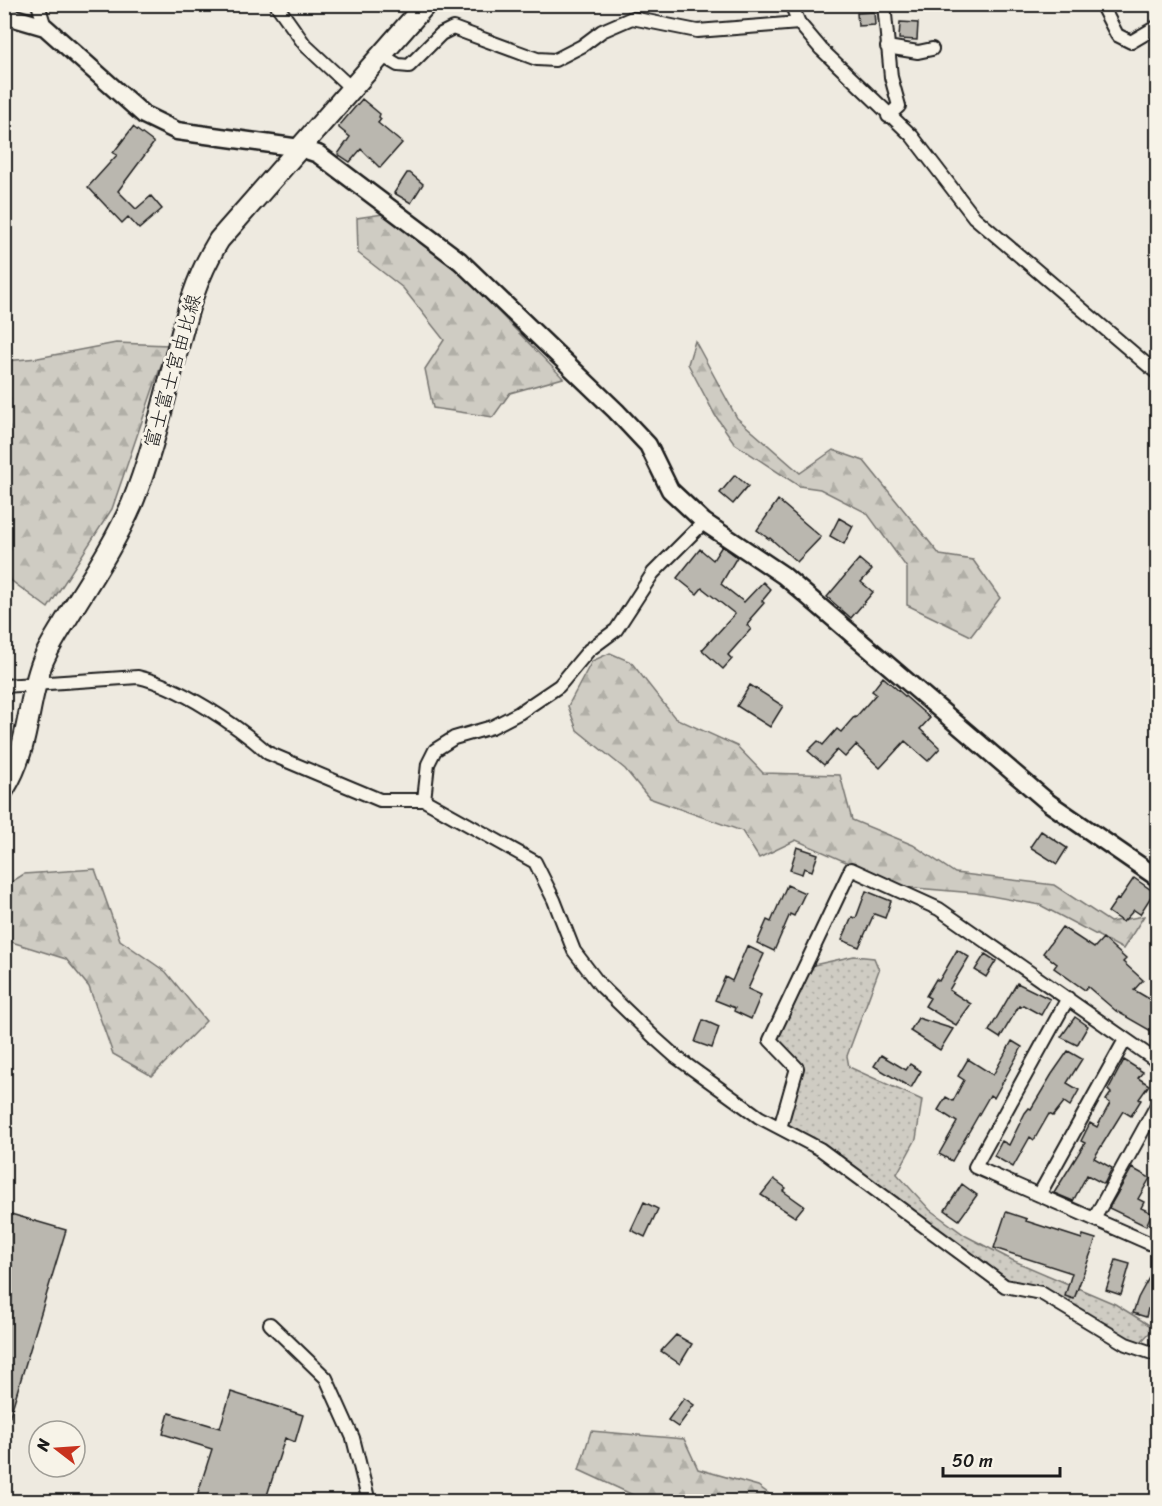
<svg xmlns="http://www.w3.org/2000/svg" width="1162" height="1506" font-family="Sriracha,'Klee One',sans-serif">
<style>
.grass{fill:url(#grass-dots);stroke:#767470;stroke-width:1.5}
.forest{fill:url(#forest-firs);stroke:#767470;stroke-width:1.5}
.building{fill:#bab7af;stroke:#1c1c1c;stroke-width:1.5}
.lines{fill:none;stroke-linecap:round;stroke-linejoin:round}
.street-casing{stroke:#1c1c1c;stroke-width:16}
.secondary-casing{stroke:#1c1c1c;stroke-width:21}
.primary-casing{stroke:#1c1c1c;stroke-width:24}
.street{stroke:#f7f3e8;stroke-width:12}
.secondary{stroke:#f7f3e8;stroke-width:16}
.primary{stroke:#f7f3e8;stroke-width:20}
.labels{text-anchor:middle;stroke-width:6;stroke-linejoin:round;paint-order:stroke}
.street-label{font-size:20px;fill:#1c1c1c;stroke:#f7f3e8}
</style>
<defs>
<pattern id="grass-dots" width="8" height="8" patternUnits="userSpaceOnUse" patternTransform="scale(1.5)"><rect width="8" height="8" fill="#cfccc3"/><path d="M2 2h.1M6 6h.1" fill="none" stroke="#b1afa7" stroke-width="1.8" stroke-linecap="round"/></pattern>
<pattern id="forest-firs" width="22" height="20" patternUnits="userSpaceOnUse" patternTransform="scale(1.5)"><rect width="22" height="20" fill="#cfccc3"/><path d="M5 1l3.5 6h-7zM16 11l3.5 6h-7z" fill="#b1afa7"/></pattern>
</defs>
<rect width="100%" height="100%" fill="#eeeae0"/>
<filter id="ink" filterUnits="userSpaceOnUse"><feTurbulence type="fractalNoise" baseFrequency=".0167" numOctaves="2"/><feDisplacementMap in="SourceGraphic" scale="12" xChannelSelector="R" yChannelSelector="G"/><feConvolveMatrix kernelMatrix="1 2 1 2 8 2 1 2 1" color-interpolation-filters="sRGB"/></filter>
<g filter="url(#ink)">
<path class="grass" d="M 854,956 L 874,958 L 879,970 L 847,1056 L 849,1067 L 922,1100 L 916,1139 L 897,1174 L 930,1210 L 966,1236 L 1012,1260 L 1115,1304 L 1154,1328 L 1136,1347 L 969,1259 L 784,1130 L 796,1064 L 770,1040 L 814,965 Z"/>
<path class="forest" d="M 383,214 L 438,255 L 466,279 L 563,378 L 510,393 L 493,417 L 433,408 L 425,369 L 444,340 L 403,288 L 358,253 L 357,218 Z
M 695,341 L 737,418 L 800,473 L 833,450 L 864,461 L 940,555 L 973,560 L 1000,598 L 971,636 L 907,605 L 907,568 L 867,513 L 820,489 L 799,486 L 735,444 L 715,415 L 688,364 Z
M 116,343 L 168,345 L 112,509 L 48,608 L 5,576 L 5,361 L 38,358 Z
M 610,653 L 631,662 L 675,718 L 737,746 L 763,773 L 840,775 L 852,820 L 913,845 L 955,873 L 1054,885 L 1110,922 L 1144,916 L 1123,949 L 1040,905 L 975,893 L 903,887 L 796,840 L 759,858 L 742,831 L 649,798 L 625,769 L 577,730 L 568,706 L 592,661 Z
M 95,869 L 120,940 L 166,972 L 206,1021 L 152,1076 L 113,1054 L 89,987 L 66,959 L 5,940 L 5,886 L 24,874 Z
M 591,1431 L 684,1439 L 698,1469 L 758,1486 L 779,1501 L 646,1501 L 579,1470 Z"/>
<path class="building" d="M 874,12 L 875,25 L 858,26 L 857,13 Z
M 900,22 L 918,23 L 917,40 L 899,39 Z
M 362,99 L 380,114 L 379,117 L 381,119 L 378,123 L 402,143 L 380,168 L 361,149 L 350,162 L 338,154 L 350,137 L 339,128 L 339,126 Z
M 133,127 L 153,142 L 153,144 L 118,191 L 136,209 L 151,196 L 162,209 L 139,229 L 128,217 L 122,223 L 88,187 L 117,155 L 113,153 Z
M 407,173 L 410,173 L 423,184 L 411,203 L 394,193 Z
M 735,475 L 748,486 L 733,504 L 720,493 Z
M 778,500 L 821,537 L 797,562 L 770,538 L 769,539 L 757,530 Z
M 839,518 L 853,526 L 844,544 L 830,536 Z
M 722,546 L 737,557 L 721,584 L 744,602 L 763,582 L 771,590 L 762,601 L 764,603 L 750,619 L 751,620 L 747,625 L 751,629 L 728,655 L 732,659 L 723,669 L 702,650 L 735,614 L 702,588 L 697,594 L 677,578 L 700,549 L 713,560 Z
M 859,559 L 872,570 L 861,582 L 873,592 L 851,618 L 827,597 Z
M 883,677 L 930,718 L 920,729 L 940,748 L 928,761 L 905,741 L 880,768 L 856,745 L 845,757 L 837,750 L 824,765 L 808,751 L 818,741 L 823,745 L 837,729 L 841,732 L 854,717 L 855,718 L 876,694 L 872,691 Z
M 750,685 L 783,706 L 770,727 L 737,706 Z
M 1041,831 L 1067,848 L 1057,864 L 1030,847 Z
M 797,847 L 818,854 L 812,871 L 804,868 L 802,874 L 790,870 Z
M 1134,878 L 1154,892 L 1140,914 L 1134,910 L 1123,922 L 1108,912 L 1117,899 L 1119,900 Z
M 787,885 L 805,893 L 794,916 L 790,914 L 774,951 L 757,943 L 767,920 L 771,922 Z
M 866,891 L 891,901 L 885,918 L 874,914 L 859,947 L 842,940 L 852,917 L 856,918 Z
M 1062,927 L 1094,948 L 1103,938 L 1126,959 L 1123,962 L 1143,980 L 1134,990 L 1158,1004 L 1158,1035 L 1116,1011 L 1088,987 L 1085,990 L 1054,968 L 1057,964 L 1043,953 Z
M 747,946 L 764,954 L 748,989 L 761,995 L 751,1019 L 734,1011 L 735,1008 L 715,1000 L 725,977 L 732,981 Z
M 957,950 L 969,957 L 949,990 L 971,1004 L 956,1025 L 925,1006 L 930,998 L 926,996 L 936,979 L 939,981 Z
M 985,954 L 996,961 L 986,977 L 975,970 Z
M 1017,983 L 1050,999 L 1041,1015 L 1023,1005 L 1021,1007 L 1019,1006 L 1000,1038 L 989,1031 Z
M 1075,1017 L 1088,1026 L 1077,1045 L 1061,1037 Z
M 918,1018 L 953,1029 L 940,1050 L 910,1031 Z
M 703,1020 L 719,1027 L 712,1048 L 695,1042 Z
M 1012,1041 L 1022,1047 L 994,1098 L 990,1095 L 952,1161 L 939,1154 L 957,1122 L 938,1110 L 946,1097 L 953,1101 L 964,1080 L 958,1076 L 968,1059 L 993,1075 Z
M 1068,1051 L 1082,1059 L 1067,1083 L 1079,1090 L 1070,1106 L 1064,1102 L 1053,1116 L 1049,1114 L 1034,1140 L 1030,1137 L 1013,1167 L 994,1156 L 1002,1141 L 1009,1145 L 1025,1113 L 1029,1108 L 1031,1109 L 1052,1074 Z
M 881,1055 L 906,1070 L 910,1064 L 921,1071 L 911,1088 L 874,1066 Z
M 1124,1060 L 1143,1072 L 1138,1078 L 1149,1085 L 1139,1099 L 1141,1100 L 1131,1116 L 1123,1111 L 1094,1158 L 1112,1168 L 1104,1184 L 1087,1175 L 1073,1201 L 1054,1193 L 1085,1143 L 1081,1141 L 1090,1123 L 1097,1127 L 1110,1103 L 1106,1100 L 1111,1093 L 1108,1090 Z
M 1132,1168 L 1150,1178 L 1138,1199 L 1144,1202 L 1141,1208 L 1152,1213 L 1146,1226 L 1109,1208 Z
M 774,1179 L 786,1188 L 783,1191 L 804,1206 L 795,1217 L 761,1195 Z
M 962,1184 L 977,1195 L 959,1220 L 945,1210 Z
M 644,1202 L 658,1209 L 645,1237 L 631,1230 Z
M 4,1212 L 66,1230 L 8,1422 L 4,1421 Z
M 1006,1212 L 1027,1219 L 1026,1221 L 1082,1239 L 1083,1235 L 1096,1239 L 1074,1299 L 1065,1296 L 1072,1273 L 994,1248 Z
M 1116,1260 L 1130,1264 L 1121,1295 L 1106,1290 Z
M 1158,1261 L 1158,1293 L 1153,1310 L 1148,1309 L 1146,1317 L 1133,1313 L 1138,1298 Z
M 676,1335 L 692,1344 L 680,1364 L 661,1351 Z
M 231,1392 L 303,1415 L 295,1442 L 285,1438 L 265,1502 L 195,1502 L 212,1449 L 163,1434 L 169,1413 L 220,1428 Z
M 684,1398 L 694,1405 L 678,1427 L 668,1420 Z"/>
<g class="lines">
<g class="street-casing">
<path id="street" d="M 38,4 L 45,27
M 276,4 L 305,45 L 351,88
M 791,4 L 799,23 L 821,49 L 912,136 L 974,217 L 1158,374
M 884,4 L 891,77 L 899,106 L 888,116
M 1101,4 L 1117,35 L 1131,42 L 1158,26
M 887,47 L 918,52 L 932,49
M 381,55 L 398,65 L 409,66 L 441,34 L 453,28 L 537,59 L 555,60 L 582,46 L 602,31 L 632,18 L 697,31 L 799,23
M 4,686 L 138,677 C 179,686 237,725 268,753 L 380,800 L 424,800 L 535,862 L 554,900 L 574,951 L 600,985 L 657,1040 L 676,1057 L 759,1117 L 820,1149 L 1005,1286 L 1041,1293 L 1126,1344 L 1158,1355
M 424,800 L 428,764 L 435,750 L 454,738 L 492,727 L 519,713 L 559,686 L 589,650 L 616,630 L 653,573 L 704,522
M 1068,998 L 975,1167 L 1158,1247
M 780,1128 L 797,1068 L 770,1040 L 851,869 L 939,909 L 1158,1062
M 1039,1195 L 1125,1040
M 1094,1219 L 1158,1103
M 270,1324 L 326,1378 L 353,1438 L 369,1502"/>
</g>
<g class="secondary-casing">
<path id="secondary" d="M 4,15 L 45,27 L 144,115 L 177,131 L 300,148 L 318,154 L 460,261 L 616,411 L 648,445 L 670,490 L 704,522 L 783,575 L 1049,803 L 1158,878"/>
</g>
<g class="primary-casing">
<path id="primary" d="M 4,789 C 30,747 26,706 42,663 C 49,646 60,630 69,615 C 91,579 115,543 132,504 C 151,457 162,408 175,359 C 186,316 195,279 219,240 L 426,4"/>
</g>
<use href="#street" class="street"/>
<use href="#secondary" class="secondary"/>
<use href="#primary" class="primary"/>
</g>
</g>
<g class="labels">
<g class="street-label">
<text transform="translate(172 371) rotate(-74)" y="7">富士富士宮由比線</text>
</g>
</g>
<rect width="1162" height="1506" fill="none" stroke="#f7f3e8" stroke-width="24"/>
<rect x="12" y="12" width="1138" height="1482" fill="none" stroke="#1c1c1c" stroke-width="2" filter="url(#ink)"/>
<g transform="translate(57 1449) rotate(287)"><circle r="28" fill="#f7f3e8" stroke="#9f9d96" stroke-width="1.5"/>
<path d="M0-4.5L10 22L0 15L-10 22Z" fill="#c8321e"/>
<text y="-9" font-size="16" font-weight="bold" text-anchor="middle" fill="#1c1c1c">N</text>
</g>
<path d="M943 1467v9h117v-9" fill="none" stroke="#1c1c1c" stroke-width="3"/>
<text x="952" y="1467" font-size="18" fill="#1c1c1c" stroke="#f7f3e8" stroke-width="4.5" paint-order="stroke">50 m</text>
</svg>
